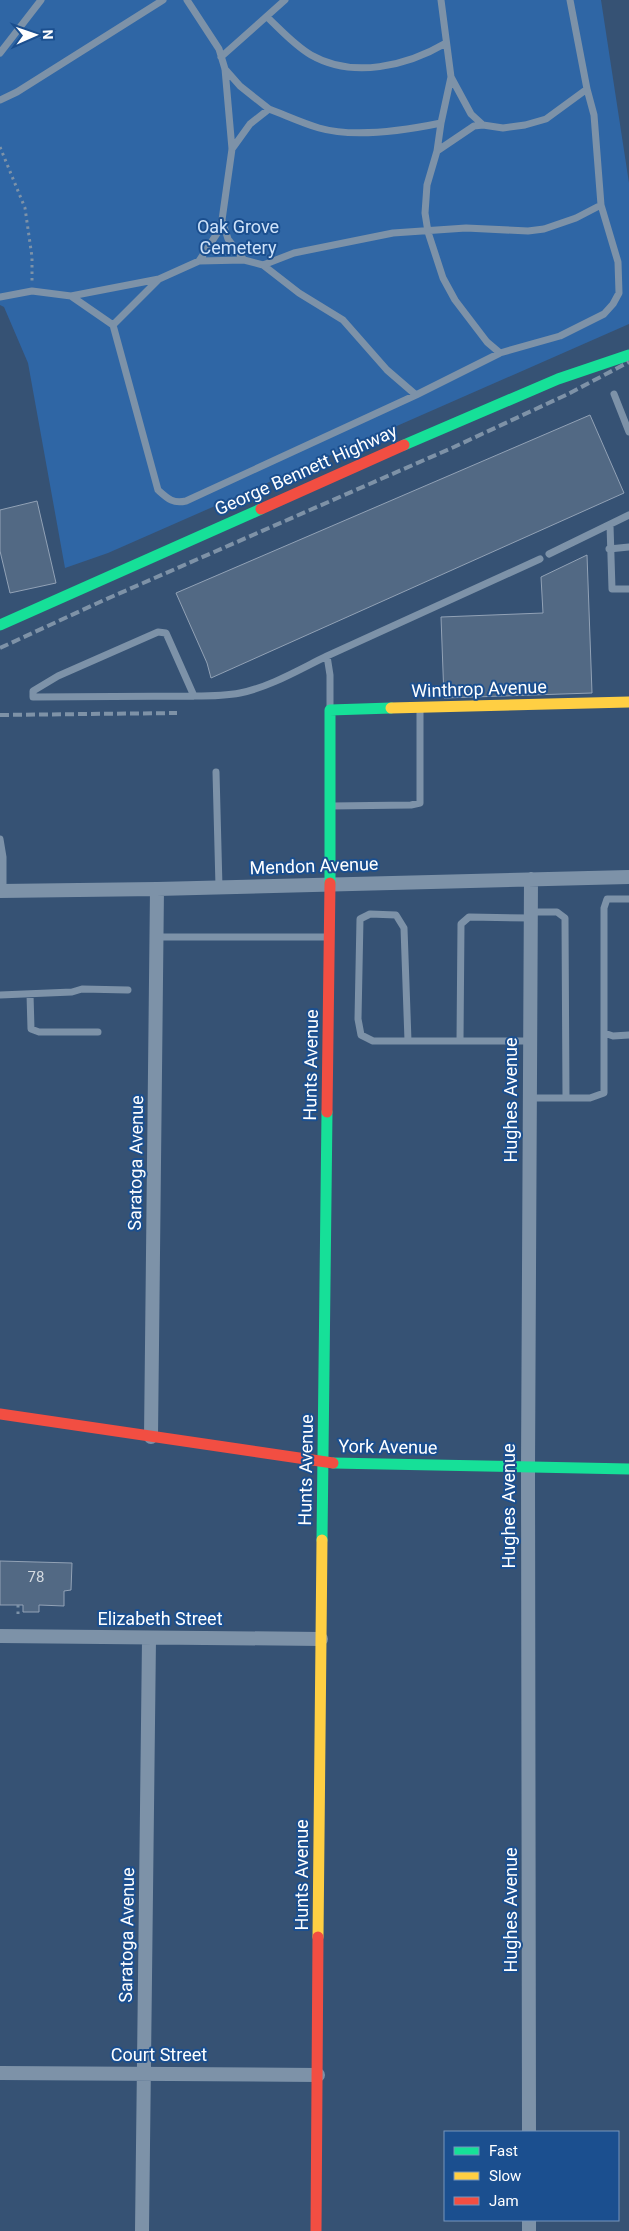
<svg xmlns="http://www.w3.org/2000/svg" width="629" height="2231" font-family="Roboto,sans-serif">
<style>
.green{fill:#2f66a5}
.building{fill:#526984;stroke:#92a2b6}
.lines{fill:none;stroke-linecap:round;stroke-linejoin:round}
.path{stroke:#7d92a8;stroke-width:3;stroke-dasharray:2.5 4;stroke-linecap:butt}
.lane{stroke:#7d92a8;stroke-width:7}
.street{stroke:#7d92a8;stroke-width:14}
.fast{stroke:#16e098;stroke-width:11}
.slow{stroke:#ffcf43;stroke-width:11}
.jam{stroke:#f24e42;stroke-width:11}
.rail{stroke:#7e92a7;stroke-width:4;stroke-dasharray:9 4;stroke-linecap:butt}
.labels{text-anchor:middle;stroke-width:4;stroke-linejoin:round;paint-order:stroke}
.number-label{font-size:15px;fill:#d4dae0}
.park-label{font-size:18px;fill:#cfe3fa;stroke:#1b4f8f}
.street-label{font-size:18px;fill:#fff;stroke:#1b4f8f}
</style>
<rect width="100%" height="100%" fill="#365274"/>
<path class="green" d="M 0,0 L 601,0 L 629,183 L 629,324 L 108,553 L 65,568 L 28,363 L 4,307 L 0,305 Z"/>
<path class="building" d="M 590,415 L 624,493 L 211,678 L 207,663 L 176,593 Z
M 37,501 L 56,583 L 10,593 L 0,551 L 0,510 Z
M 587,555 L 592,693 L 444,698 L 441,617 L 543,613 L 541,577 Z
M 0,1561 L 72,1563 L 71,1590 L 64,1591 L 64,1606 L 39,1605 L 39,1612 L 23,1612 L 23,1605 L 0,1605 Z"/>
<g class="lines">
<path class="path" d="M 0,147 L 25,208 L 32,257 L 32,281
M 18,1605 L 18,1614"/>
<path class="lane" d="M 187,0 L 219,49 L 225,69 L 232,149 L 222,220
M 441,0 L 451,77
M 267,17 C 281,30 294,45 311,55 C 353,79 407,66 446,43
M 0,53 L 41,0
M 221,57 L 285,0
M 225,69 L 240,86 L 269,109
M 0,100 L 17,92 L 163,0
M 441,123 L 451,77 L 471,114 L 483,125
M 232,149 L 250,124 L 269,109 C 285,115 302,123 319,128 C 354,138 407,130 441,123 L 437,151
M 199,261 L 218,232 L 222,220 L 228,239 L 244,260
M 263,265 L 294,253 L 393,233 L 466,228 L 528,231 L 544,229 L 576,218 L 601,205
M 159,279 L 199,261 L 244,260 L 263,265 L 299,293 L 343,320 L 387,370 L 416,395
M 0,297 L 32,291 L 71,296
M 113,325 L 159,279 L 71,296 L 113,325 L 158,490 C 168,499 173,504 186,501 L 416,395 L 500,353 L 560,336 L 604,314 L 613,304 L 619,293 L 618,262 L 601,205 L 594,115 L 587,89 L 570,0
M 500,353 L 487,342 L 455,300 L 443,278 L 428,232 L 425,213 L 427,185 L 437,151 L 474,126 L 483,125 L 503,128 L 525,125 L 546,119 L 587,89
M 614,394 L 629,432
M 610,525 L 612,589 L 629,589
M 609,549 L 629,547
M 549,554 L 629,515
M 194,696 L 166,633 L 158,632 L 58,676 L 33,691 L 33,697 L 194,696 C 209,696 225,696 240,693 C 270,687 300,669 327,656
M 330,709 L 330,675 L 327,656 L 540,559
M 216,772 L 219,887
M 331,806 L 411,805 L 420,803 L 420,708
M 0,839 L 3,857 L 3,891
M 629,899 L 607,899 L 604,908 L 604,1033 L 613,1036 L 629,1035
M 531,912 L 557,912 L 565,918 L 566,1098 L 590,1098 L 604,1093 L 604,1033
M 157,937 L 329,937
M 30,994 L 31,1029 L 39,1032 L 98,1032
M 0,995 L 72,992 L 82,989 L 128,990
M 408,1041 L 404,928 L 396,915 L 370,914 L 360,919 L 358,1019 L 361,1035 L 373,1041 L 530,1041
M 460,1041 L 461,924 L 469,917 L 531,918
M 530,1098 L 566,1098"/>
<path class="street" d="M 0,891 L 157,889 L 629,877
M 151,1437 L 157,889
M 0,1636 L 321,1639
M 0,2073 L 318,2075
M 529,2132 L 528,1466 L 531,879
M 142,2231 L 149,1639
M 529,2231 L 529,2220"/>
<path class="fast" d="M 404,445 L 558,379 L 629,355
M 0,625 L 261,509
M 330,883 L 330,710 L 391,708
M 333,1463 L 629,1469
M 322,1540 L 327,1112"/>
<path class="slow" d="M 391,708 L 629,702
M 318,1937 L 322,1540"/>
<path class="jam" d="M 261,509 L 404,445
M 327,1112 L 330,883
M 0,1414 L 333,1463
M 316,2231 L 318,1937"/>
<path class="rail" d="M 0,648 L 102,601 L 454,447 L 568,394 L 629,362
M 0,715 L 177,713"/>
</g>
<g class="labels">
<g class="number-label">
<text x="36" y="1582">78</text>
</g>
<g class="park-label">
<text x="238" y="233">Oak Grove<tspan x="238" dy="21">Cemetery</tspan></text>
</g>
<g class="street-label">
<text transform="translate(306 470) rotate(-24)" y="6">George Bennett Highway</text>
<text transform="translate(479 689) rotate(-2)" y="6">Winthrop Avenue</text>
<text transform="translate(314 866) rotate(-2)" y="6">Mendon Avenue</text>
<text transform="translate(311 1065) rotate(-89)" y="6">Hunts Avenue</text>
<text transform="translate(511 1100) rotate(-90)" y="6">Hughes Avenue</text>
<text transform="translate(136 1163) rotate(-89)" y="6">Saratoga Avenue</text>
<text transform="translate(388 1447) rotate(1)" y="6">York Avenue</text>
<text transform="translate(306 1470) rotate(-89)" y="6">Hunts Avenue</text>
<text transform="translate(509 1506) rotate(-90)" y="6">Hughes Avenue</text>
<text x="160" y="1625">Elizabeth Street</text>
<text transform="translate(302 1875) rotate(-90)" y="6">Hunts Avenue</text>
<text transform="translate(511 1910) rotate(-90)" y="6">Hughes Avenue</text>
<text transform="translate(127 1935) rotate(-89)" y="6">Saratoga Avenue</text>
<text x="159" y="2061">Court Street</text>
</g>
</g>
<rect x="444" y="2131" width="175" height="90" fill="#1b4f8f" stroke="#7695bc"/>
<rect x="454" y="2147" width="25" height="8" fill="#16e098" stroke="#7695bc"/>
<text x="489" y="2156" font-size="15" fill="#ffffff">Fast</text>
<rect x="454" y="2172" width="25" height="8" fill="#ffcf43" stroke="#7695bc"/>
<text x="489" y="2181" font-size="15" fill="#ffffff">Slow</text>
<rect x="454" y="2197" width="25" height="8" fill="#f24e42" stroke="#7695bc"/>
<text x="489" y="2206" font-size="15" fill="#ffffff">Jam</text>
<g transform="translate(35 35) rotate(88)" stroke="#1b4f8f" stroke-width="4" paint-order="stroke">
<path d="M0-4L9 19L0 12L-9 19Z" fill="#ffffff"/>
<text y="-8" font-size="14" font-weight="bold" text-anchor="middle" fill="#ffffff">N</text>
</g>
</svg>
